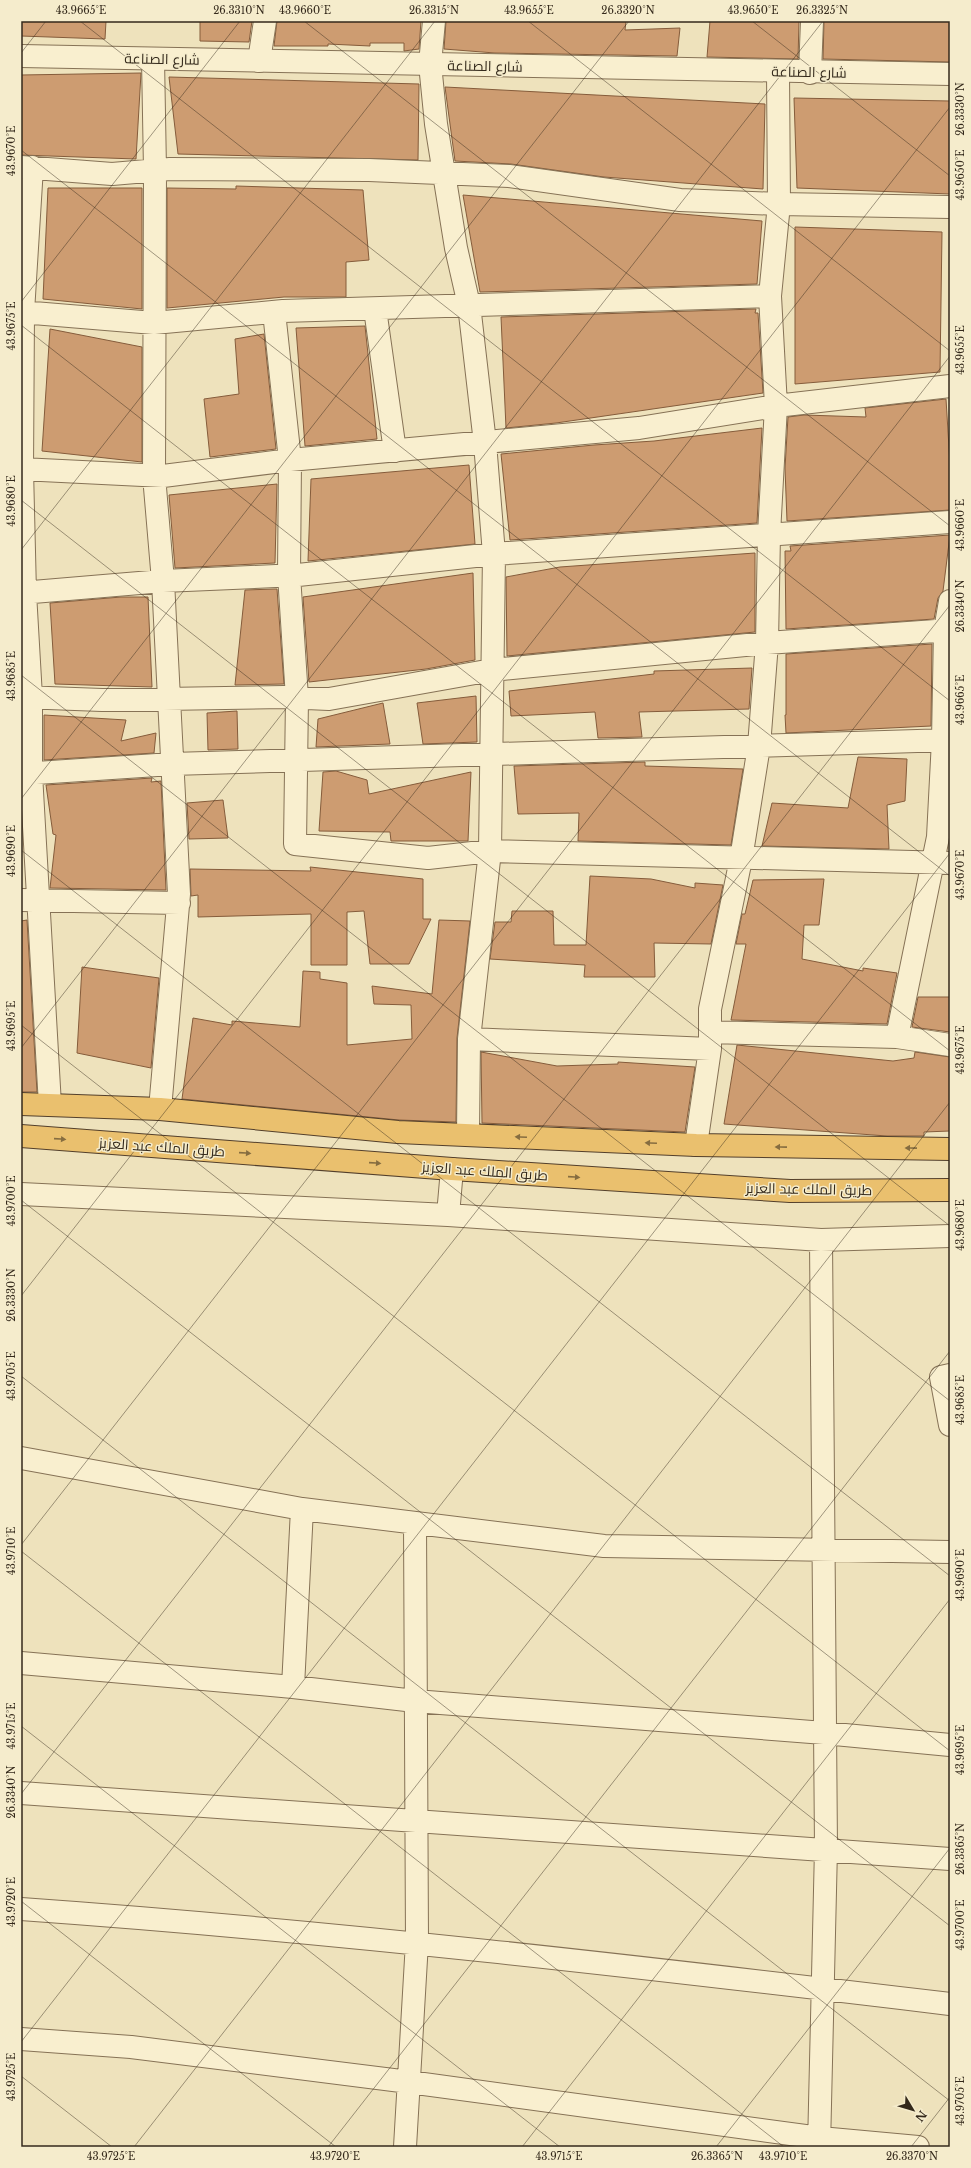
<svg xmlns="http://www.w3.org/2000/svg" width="971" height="2168" font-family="'Libre Baskerville',Cairo,serif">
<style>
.building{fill:#cd9c71;stroke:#855c3b}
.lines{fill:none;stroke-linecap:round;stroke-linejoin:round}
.minor-casing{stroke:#867256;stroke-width:24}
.tertiary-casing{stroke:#867256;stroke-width:24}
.trunk-casing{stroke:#533f2b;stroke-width:24}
.minor{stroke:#f9efcf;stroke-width:22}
.tertiary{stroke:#f9efcf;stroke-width:22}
.trunk{stroke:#eac06e;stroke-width:22}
.oneway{fill:#866d40}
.ticks{fill:none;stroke:#34291b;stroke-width:1;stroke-opacity:0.45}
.labels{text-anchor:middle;stroke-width:3;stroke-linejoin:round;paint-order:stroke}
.street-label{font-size:14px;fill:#34291b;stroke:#f5eccc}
.neatline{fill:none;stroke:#34291b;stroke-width:1.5}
.ticks-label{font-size:10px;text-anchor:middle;fill:#34291b}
</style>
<rect width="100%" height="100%" fill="#eee2bc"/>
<path class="building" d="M 21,21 L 106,21 L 105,39 L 21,36 Z
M 200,21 L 252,21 L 249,42 L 200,41 Z
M 277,21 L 421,21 L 419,49 L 404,51 L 404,43 L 370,43 L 370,46 L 328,44 L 328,46 L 274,46 Z
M 446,21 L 626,21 L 625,30 L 680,28 L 677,56 L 495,53 L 444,49 Z
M 710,21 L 799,21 L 798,59 L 707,57 Z
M 824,21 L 950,21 L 950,62 L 823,59 Z
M 141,73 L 136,159 L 21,155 L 21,75 Z
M 169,77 L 419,84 L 418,160 L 178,154 Z
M 445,87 L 765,104 L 763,189 L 604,177 L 511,164 L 455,161 Z
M 794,98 L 950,101 L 950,194 L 797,188 Z
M 236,186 L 363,190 L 369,260 L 346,262 L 346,297 L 284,297 L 167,308 L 167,188 L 236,189 Z
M 48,188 L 142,188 L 142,309 L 43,299 Z
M 463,195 L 762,221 L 757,284 L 480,292 Z
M 795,227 L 942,232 L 940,372 L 795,384 Z
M 756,309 L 755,313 L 758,313 L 763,393 L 556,423 L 506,428 L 501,317 Z
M 365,326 L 377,439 L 305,446 L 296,328 Z
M 50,329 L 142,347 L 142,462 L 42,451 Z
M 264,334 L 276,449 L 210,457 L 204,399 L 239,394 L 235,339 Z
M 946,399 L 950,464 L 950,510 L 787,521 L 785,468 L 788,417 L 804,415 L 866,417 L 865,408 Z
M 762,428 L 757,523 L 510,540 L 501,454 L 594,445 L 654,441 Z
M 469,465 L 475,544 L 308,561 L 311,479 Z
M 277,484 L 275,563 L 175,568 L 169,495 Z
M 950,535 L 943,591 L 938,598 L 934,619 L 786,629 L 785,551 L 791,551 L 790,546 Z
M 755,553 L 755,632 L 507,656 L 506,577 L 560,567 Z
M 473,573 L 475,660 L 426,669 L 309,682 L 303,597 Z
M 275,589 L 277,589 L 284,684 L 235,685 L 245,590 Z
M 121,597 L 148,597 L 152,687 L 55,684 L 50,603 Z
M 932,644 L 931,726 L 786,733 L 785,715 L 786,715 L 786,654 Z
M 752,668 L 749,709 L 639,712 L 642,737 L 598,738 L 595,712 L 511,716 L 509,691 L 654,674 L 654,671 Z
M 476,696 L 477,742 L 423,744 L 417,703 Z
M 383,703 L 390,744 L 316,747 L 318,719 Z
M 237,711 L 238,749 L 208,750 L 207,713 Z
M 44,715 L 126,720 L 121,741 L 156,733 L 154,753 L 44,760 Z
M 858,757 L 907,759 L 905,801 L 887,805 L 889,849 L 762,846 L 772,803 L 848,808 Z
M 645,762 L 645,766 L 743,769 L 731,845 L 578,841 L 579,813 L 518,814 L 514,766 Z
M 336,771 L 367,780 L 369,794 L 471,772 L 468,841 L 391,841 L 390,832 L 319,831 L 323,772 Z
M 152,778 L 151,782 L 161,781 L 166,890 L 50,888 L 56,835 L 53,834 L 46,785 Z
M 223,800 L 228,838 L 189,839 L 187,803 Z
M 310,867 L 423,879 L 423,919 L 431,919 L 409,964 L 370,964 L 364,911 L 347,912 L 347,965 L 311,965 L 311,914 L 198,917 L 198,895 L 191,896 L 190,869 L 311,871 Z
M 590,876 L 651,879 L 695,888 L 695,883 L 723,885 L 711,944 L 654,943 L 655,977 L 584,977 L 585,965 L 490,959 L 495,922 L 511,922 L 512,911 L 553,911 L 554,945 L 586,945 Z
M 824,879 L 819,925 L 804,925 L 802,959 L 863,971 L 863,968 L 897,973 L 887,1024 L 731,1020 L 746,944 L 736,944 L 742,914 L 745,914 L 753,880 Z
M 27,920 L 37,1092 L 21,1092 L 21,921 Z
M 439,920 L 470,921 L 457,1038 L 456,1122 L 399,1120 L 182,1099 L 193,1018 L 232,1025 L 232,1021 L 300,1027 L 303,971 L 320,972 L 320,979 L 347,983 L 347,1045 L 412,1039 L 411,1005 L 374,1004 L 372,986 L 432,994 Z
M 82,967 L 159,978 L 151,1068 L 77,1053 Z
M 918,997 L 950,997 L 950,1032 L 912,1027 Z
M 737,1045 L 893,1061 L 914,1058 L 915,1052 L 950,1057 L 950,1131 L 924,1132 L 924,1136 L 887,1136 L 724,1124 Z
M 481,1052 L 557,1066 L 618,1064 L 618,1062 L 695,1067 L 685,1132 L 482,1123 Z"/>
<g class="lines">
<g class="minor-casing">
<path id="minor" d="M 434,21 L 430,64 L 436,124 L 456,248 L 469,305 L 485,443 L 494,554 L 490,851 L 469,1039 L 468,1134
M 153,59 L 155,170 L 154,476 L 163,581 L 179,894 L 160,1109
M 259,61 L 265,21
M 810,73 L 812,21
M 21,167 L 112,174 L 170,169 L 369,170 L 509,176 L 680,200 L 779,204 L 950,207
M 32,167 L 23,312 L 22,469 L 25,593 L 31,697 L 31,774 L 50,1105
M 375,309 L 395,451
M 21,312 L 154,323 L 283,311 L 770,296
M 274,312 L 290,460 L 289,575 L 297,698 L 295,844 L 428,858 L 490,851 L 950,863
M 21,469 L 163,476 L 290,460 L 639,428 L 776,406 L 950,386
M 21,593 L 163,581 L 298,575 L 494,554 L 950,522
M 21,697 L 102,700 L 284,697 L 329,699 L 492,670 L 767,643 L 950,630
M 21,774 L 172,764 L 950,740
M 21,900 L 179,903
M 710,1032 L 897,1037 L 950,1045
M 897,1037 L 938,837 L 943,740 L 945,630 L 950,601
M 469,1039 L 710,1049
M 696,1145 L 710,1049 L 710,1009 L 741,859 L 759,746 L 767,643 L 769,534 L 776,406 L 770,296 L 779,204 L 778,72
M 21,1194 L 448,1215 L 821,1240 L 950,1236
M 448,1215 L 452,1169
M 950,1375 L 941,1377 L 950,1425
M 21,1458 L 302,1509 L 604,1546 L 950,1552
M 21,1663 L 293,1687 L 415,1701 L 824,1733 L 950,1745
M 293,1687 L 302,1509
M 21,1793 L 950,1859
M 21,1909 C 332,1931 641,1967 950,2004
M 21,2039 L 131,2047 L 409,2082 L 820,2138 L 918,2147
M 405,2147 L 417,1942 L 415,1523
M 819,2147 L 826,1848 L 821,1240"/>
</g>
<g class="tertiary-casing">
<path id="tertiary" d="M 21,56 L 950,74"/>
</g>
<g class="trunk-casing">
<path id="trunk" d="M 21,1104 L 160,1109 L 398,1132 L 696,1145 L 950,1149
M 21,1136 L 452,1169 L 790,1191 L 950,1190"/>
</g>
<use href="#minor" class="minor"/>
<use href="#tertiary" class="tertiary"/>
<use href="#trunk" class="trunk"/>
</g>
<defs><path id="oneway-solid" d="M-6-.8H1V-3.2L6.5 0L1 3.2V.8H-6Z"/></defs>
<g class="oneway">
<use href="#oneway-solid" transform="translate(521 1137) rotate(-177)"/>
<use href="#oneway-solid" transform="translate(60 1139) rotate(4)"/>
<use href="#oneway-solid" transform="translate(651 1143) rotate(-177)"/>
<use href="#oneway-solid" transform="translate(781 1147) rotate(-179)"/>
<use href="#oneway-solid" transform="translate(911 1148) rotate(-179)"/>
<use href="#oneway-solid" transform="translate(245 1153) rotate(4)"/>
<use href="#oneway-solid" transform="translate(375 1163) rotate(4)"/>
<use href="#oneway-solid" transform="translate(574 1177) rotate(4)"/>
</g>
<path class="ticks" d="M 80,21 L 950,701M 304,21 L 950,526M 528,21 L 950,351M 752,21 L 950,176M 21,53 L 46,21M 21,150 L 950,876M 21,302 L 240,21M 21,325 L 950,1051M 21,500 L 950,1226M 21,550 L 435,21M 21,675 L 950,1401M 21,799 L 629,21M 21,850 L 950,1576M 21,1025 L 950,1751M 21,1048 L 823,21M 21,1200 L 950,1926M 21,1296 L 950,107M 21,1376 L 950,2101M 21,1545 L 950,356M 21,1551 L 784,2147M 21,1726 L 560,2147M 21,1794 L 950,605M 21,1901 L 336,2147M 21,2042 L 950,853M 21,2076 L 112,2147M 134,2147 L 950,1102M 328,2147 L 950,1351M 522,2147 L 950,1599M 716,2147 L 950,1848M 911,2147 L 950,2097"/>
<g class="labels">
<g class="street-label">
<text transform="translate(162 59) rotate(1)" y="5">شارع الصناعة</text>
<text transform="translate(485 66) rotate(1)" y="5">شارع الصناعة</text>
<text transform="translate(809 72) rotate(1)" y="5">شارع الصناعة</text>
<text transform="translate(162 1147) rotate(4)" y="5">طريق الملك عبد العزيز</text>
<text transform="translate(485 1171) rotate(4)" y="5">طريق الملك عبد العزيز</text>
<text transform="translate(809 1189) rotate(1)" y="5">طريق الملك عبد العزيز</text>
</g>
</g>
<rect width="971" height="2168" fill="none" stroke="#f5eccc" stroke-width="44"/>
<g transform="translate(913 2110) rotate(128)" stroke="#f5eccc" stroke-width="3" paint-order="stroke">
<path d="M0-3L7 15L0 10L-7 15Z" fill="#34291b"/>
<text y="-6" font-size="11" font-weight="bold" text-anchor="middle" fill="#34291b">N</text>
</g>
<rect x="22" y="22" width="927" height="2124" class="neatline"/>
<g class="ticks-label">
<text x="81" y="14">43.9665°E</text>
<text x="239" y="14">26.3310°N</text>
<text x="305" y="14">43.9660°E</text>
<text x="434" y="14">26.3315°N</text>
<text x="529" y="14">43.9655°E</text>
<text x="628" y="14">26.3320°N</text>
<text x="753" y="14">43.9650°E</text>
<text x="822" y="14">26.3325°N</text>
<text transform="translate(960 109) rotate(-90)" y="4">26.3330°N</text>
<text transform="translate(11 151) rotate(-90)" y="4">43.9670°E</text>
<text transform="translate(960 175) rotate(-90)" y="4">43.9650°E</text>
<text transform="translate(11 326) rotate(-90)" y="4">43.9675°E</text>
<text transform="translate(960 350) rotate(-90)" y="4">43.9655°E</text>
<text transform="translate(11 501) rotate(-90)" y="4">43.9680°E</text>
<text transform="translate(960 525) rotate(-90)" y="4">43.9660°E</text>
<text transform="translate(960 606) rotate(-90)" y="4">26.3340°N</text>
<text transform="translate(11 676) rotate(-90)" y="4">43.9685°E</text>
<text transform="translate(960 700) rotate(-90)" y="4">43.9665°E</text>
<text transform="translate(11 851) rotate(-90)" y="4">43.9690°E</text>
<text transform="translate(960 875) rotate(-90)" y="4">43.9670°E</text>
<text transform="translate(11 1026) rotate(-90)" y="4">43.9695°E</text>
<text transform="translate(960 1050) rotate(-90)" y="4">43.9675°E</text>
<text transform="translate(11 1201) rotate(-90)" y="4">43.9700°E</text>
<text transform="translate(960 1225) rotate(-90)" y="4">43.9680°E</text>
<text transform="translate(11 1295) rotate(-90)" y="4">26.3330°N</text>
<text transform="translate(11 1376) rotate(-90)" y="4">43.9705°E</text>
<text transform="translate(960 1400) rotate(-90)" y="4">43.9685°E</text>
<text transform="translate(11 1551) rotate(-90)" y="4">43.9710°E</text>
<text transform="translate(960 1575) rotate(-90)" y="4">43.9690°E</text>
<text transform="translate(11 1726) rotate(-90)" y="4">43.9715°E</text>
<text transform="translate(960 1750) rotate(-90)" y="4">43.9695°E</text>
<text transform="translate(11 1792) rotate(-90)" y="4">26.3340°N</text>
<text transform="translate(960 1849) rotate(-90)" y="4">26.3365°N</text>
<text transform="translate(11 1902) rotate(-90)" y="4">43.9720°E</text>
<text transform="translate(960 1925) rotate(-90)" y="4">43.9700°E</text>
<text transform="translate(11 2077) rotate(-90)" y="4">43.9725°E</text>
<text transform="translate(960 2101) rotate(-90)" y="4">43.9705°E</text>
<text x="111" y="2160">43.9725°E</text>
<text x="335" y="2160">43.9720°E</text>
<text x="559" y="2160">43.9715°E</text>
<text x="717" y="2160">26.3365°N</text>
<text x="783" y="2160">43.9710°E</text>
<text x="912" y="2160">26.3370°N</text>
</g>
</svg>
